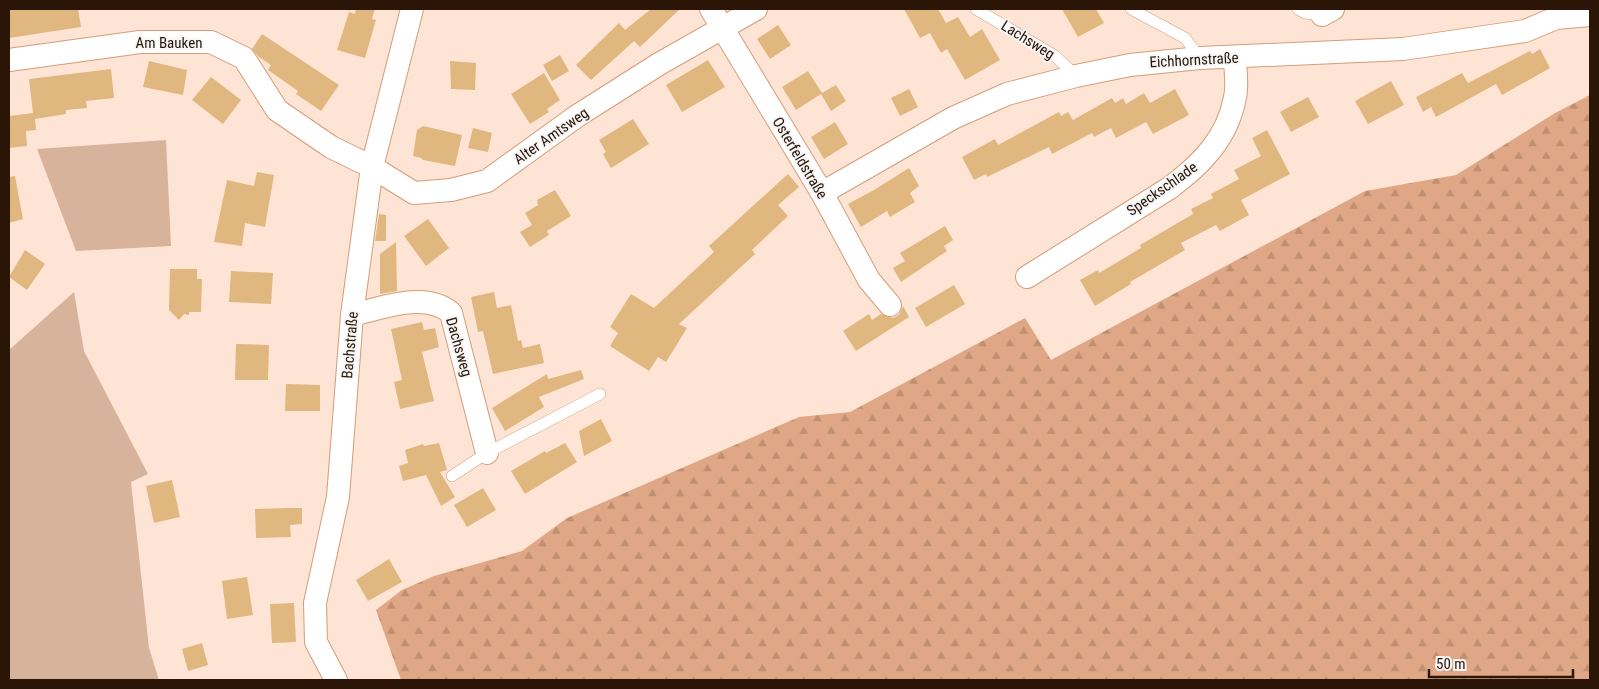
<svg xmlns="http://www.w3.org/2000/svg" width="1599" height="689" font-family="'Roboto Condensed',sans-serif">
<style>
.green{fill:#d8b39c}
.forest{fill:url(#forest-firs)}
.building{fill:#e1b780}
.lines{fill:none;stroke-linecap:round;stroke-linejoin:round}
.service-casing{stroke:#d69c77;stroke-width:12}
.minor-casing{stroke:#d69c77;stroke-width:24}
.service{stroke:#fff;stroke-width:11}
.minor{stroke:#fff;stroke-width:22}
.labels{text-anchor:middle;stroke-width:4;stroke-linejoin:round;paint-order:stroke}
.street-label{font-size:15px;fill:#2b1507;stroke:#f6f6f6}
</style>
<defs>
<pattern id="forest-firs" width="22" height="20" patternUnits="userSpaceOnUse" patternTransform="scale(1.25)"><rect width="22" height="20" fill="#dfa785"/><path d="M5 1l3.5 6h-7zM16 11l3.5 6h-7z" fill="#c08f71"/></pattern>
</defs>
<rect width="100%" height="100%" fill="#fde4d5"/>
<path class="green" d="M 166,140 L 171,246 L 76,251 L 37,149 Z
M 74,292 L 84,351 L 148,474 L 131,482 L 149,648 L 159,680 L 9,680 L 9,350 Z"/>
<path class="forest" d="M 1590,95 L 1590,680 L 401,680 L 376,610 L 402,590 L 434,576 L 522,551 L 567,518 L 799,417 L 850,412 L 1025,318 L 1051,360 L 1365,191 L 1456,175 L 1555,113 Z"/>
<path class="building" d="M 9,9 L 78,9 L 81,27 L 9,38 Z
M 356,9 L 375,9 L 372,19 L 376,20 L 365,58 L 337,50 L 349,12 L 355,14 Z
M 651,9 L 680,9 L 640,47 L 634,41 L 591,80 L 576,65 L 619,23 L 625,30 Z
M 904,9 L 938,9 L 946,23 L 958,17 L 970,37 L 982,29 L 1000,60 L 965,80 L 947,49 L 941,53 L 930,33 L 920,38 Z
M 1062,9 L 1096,9 L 1104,23 L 1078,37 Z
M 778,25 L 791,45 L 770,59 L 757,39 Z
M 262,34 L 339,85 L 321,111 L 296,94 L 298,91 L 268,70 L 271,65 L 259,57 L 252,49 Z
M 1540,49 L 1550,68 L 1502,95 L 1496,84 L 1436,117 L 1431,107 L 1423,112 L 1416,97 L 1462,73 L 1468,83 L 1530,51 L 1532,54 Z
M 560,55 L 569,71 L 552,81 L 543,65 Z
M 708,60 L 725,87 L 682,112 L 666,85 Z
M 149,61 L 187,70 L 183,95 L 143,87 Z
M 450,61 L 476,63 L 475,90 L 451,89 Z
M 111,69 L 114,98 L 86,101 L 87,108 L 66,110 L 66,114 L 35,119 L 36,130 L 26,131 L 27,146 L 9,148 L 9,116 L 33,113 L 29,79 Z
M 808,71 L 822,93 L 836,85 L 846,101 L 831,111 L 821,94 L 796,110 L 782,87 Z
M 544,73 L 560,100 L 547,109 L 549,112 L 530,124 L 511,94 Z
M 211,77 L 241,100 L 223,124 L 192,100 Z
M 1391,81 L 1404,105 L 1368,124 L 1355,101 Z
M 909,89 L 918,107 L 900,116 L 891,98 Z
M 1175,89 L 1189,115 L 1153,134 L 1146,122 L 1116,138 L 1111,128 L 1094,137 L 1092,133 L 1052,154 L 1049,147 L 987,177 L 986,174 L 974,180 L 962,157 L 995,139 L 998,145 L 1059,112 L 1061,116 L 1068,112 L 1073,120 L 1112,98 L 1115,103 L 1123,98 L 1126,104 L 1144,93 L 1150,103 Z
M 1308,97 L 1319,117 L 1291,132 L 1280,112 Z
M 633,119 L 649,144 L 611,168 L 603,154 L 606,152 L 599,140 Z
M 835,122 L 848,144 L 824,159 L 811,137 Z
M 423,126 L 462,135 L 455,166 L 423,160 L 421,158 L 413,156 L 417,130 Z
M 473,128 L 492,133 L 488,152 L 468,148 Z
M 1267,130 L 1290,174 L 1241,200 L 1249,215 L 1220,231 L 1216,225 L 1181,243 L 1185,250 L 1130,282 L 1131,284 L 1095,306 L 1080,280 L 1098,270 L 1099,273 L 1141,248 L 1140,245 L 1193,214 L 1191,209 L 1213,198 L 1211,194 L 1239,179 L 1234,170 L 1261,156 L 1252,138 Z
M 909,168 L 919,186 L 910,193 L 915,202 L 890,217 L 887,211 L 861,227 L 848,204 L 874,190 Z
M 257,172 L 274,175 L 265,227 L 245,223 L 242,246 L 214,242 L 227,180 L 254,186 Z
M 788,174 L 799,187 L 778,205 L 788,216 L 752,250 L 755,254 L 679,324 L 687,328 L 666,362 L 658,357 L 649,371 L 610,346 L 618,333 L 610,327 L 631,294 L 654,308 L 714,252 L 709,246 Z
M 15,176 L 23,219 L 9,223 L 9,177 Z
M 555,190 L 571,216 L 547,231 L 549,235 L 530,247 L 520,232 L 532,225 L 525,213 L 538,205 L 537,200 Z
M 379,214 L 386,215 L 386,241 L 375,241 Z
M 428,219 L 449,248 L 426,266 L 404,236 Z
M 945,226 L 953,240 L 944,246 L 947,251 L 901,282 L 893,268 L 905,261 L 900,253 Z
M 396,242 L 397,291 L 380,294 L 380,254 Z
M 25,250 L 45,264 L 27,290 L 9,277 Z
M 170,269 L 197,269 L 197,279 L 202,279 L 201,312 L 189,312 L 189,315 L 184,314 L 179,320 L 169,310 Z
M 231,271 L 273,273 L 271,304 L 229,302 Z
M 954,285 L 965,304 L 926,327 L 915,308 Z
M 494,292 L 497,308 L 511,305 L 518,341 L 521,340 L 523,348 L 540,344 L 544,363 L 493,374 L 483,331 L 478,332 L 471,297 Z
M 903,306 L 909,317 L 856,351 L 843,331 L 869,314 L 872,320 L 881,314 L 893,318 L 899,315 Z
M 422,322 L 424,330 L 435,328 L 439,347 L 422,352 L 434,401 L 400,409 L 394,382 L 402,380 L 391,329 Z
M 236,344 L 269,345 L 268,380 L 235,380 Z
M 581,370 L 584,379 L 539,397 L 544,407 L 505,431 L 492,408 L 547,374 L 548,379 Z
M 286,384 L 320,385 L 320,411 L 285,411 Z
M 601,419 L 612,441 L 584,456 L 579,431 Z
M 439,443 L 447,470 L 440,472 L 455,497 L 441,506 L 426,475 L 403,481 L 399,466 L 408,463 L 405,450 L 423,444 L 424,446 Z
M 565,443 L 577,462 L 525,494 L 511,471 L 545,451 L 546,453 Z
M 172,480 L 180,517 L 154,523 L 146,486 Z
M 483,488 L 496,510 L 467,527 L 454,505 Z
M 290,508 L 302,508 L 302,524 L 290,525 L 291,537 L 256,538 L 255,509 Z
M 389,559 L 402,582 L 368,601 L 356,580 Z
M 247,577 L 253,615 L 227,619 L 222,581 Z
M 294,603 L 296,642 L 272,643 L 270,604 Z
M 202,643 L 208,665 L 188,671 L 182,649 Z"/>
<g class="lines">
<g class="service-casing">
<path id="service" d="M 976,9 L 1055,56 L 1076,76
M 1131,9 L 1185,38 L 1200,58
M 1298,9 L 1305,13 L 1322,15
M 452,476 L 487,453 L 600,394"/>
</g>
<g class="minor-casing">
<path id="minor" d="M 711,9 L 822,193 L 869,280 L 890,305
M 1322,15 L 1333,9
M 9,60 L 140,42 L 211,42 L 244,58 L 277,110 L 331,147 L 372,167 L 414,193 L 451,190 L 487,181 L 577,116 L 659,64 L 756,9
M 822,193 L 953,118 L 1007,94 L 1076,76 L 1130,65 L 1200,58 L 1403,49 L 1525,31 L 1556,18 L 1590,15
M 1027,277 L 1168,189 C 1200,166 1228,138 1235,97 C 1238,85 1235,70 1235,58
M 352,315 C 382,308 425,291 451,313 L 487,453
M 336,680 L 316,642 L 315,603 L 338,497 L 352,315 L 372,167 L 412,9"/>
</g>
<use href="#service" class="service"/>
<use href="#minor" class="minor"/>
</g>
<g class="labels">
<g class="street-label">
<text transform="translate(1028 40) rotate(32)" y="5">Lachsweg</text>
<text x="169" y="48">Am Bauken</text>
<text transform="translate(1194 60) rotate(-3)" y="5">Eichhornstraße</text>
<text transform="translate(551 136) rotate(-35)" y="5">Alter Amtsweg</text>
<text transform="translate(800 158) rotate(59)" y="5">Osterfeldstraße</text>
<text transform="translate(1162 189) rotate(-35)" y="5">Speckschlade</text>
<text transform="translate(350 345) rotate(-85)" y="5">Bachstraße</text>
<text transform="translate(459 347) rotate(74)" y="5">Dachsweg</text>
</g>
</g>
<rect width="1599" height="689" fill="none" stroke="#2b1507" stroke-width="20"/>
<path d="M1429 669v8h144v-8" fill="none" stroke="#2b1507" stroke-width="2.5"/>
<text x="1436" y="669" font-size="15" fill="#2b1507" stroke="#f6f6f6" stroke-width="4" paint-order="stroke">50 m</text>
</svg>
